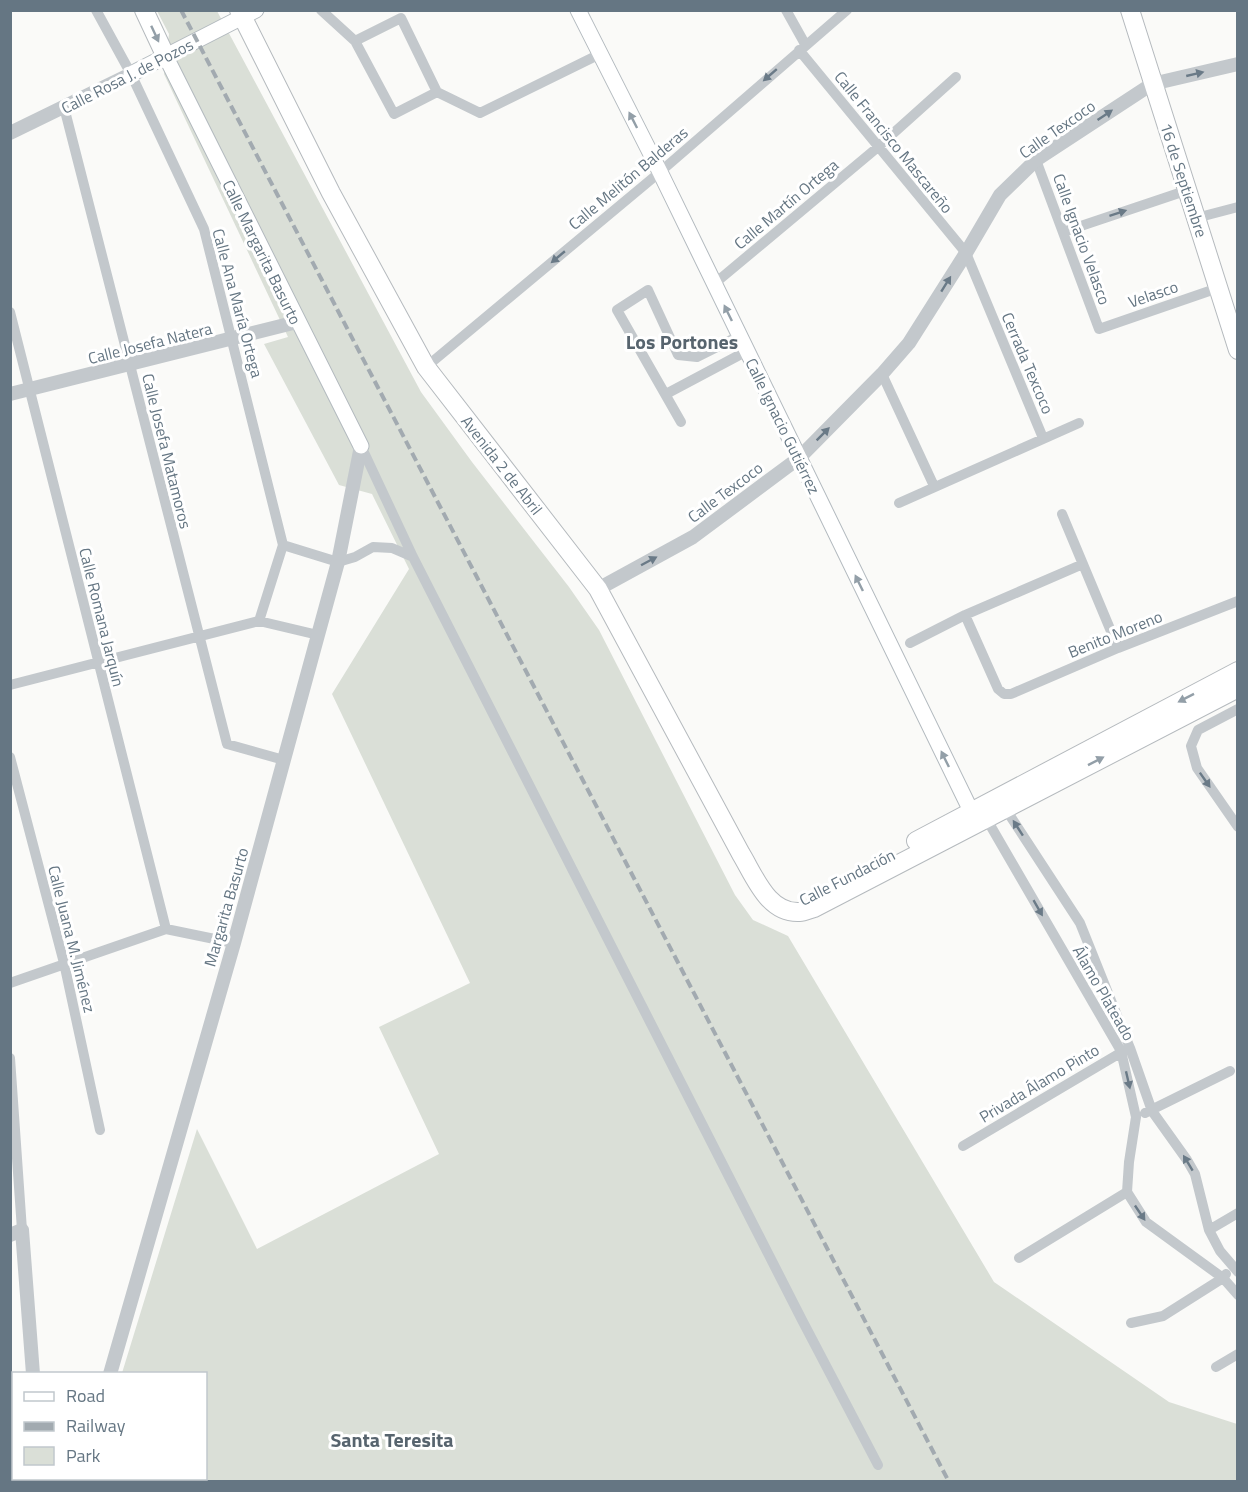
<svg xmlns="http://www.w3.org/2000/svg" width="1248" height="1492" font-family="'Titillium Web',sans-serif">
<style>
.green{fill:#dadfd7}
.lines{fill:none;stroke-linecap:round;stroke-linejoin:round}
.secondary-casing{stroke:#b3babf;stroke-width:17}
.primary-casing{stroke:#b5babe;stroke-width:20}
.minor{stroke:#c3c8cc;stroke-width:10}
.tertiary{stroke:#c3c8cc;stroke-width:14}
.secondary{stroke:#fff;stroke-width:15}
.primary{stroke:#fff;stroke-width:18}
.rail{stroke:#a2aab0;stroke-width:4;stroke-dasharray:9 4.5;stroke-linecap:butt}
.oneway{fill:#939fa8}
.oneway2{fill:#6a7a87}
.labels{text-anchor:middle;stroke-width:6;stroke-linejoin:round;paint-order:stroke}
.street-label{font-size:16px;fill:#657683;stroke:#fff}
.quarter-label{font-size:20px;font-weight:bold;fill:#57646e;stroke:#fff}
</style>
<rect width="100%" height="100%" fill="#fafaf8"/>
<path class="green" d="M 157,11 L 217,11 L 421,392 L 472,462 L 569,587 L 599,630 L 735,895 L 753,920 L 788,936 L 994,1282 L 1169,1402 L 1237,1424 L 1237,1481 L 88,1482 L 89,1478 L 206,1478 L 206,1374 L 122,1373 L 197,1129 L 257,1249 L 439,1154 L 379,1027 L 470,983 L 332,694 L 409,569 L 372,494 L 339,485 L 264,344 L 288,337 L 164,74 L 169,34 Z"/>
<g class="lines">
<g class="secondary-casing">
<path id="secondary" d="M 578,10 L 660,172 L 971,811
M 166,57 L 361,446
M 131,74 L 256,10"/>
</g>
<g class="primary-casing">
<path id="primary" d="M 144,10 L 166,57
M 239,10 L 331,193 L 426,367 L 598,589 L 741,854 C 755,877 768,914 800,912 C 804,912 810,909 814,908 L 1238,688
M 1130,10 L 1238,350
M 916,841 L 1238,671"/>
</g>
<path class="minor" d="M 96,10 L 131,74 L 204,229 L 283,545 L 259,621
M 321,10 L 355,41 L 394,114 L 437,92
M 786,10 L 805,44
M 355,41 L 401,18 L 437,92 L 480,113 L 600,54
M 799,50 L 966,253 L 1043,438
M 64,107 L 227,744 L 284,760
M 1036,160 L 1099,329 L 1218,288
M 1196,218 L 1238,207
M 1063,232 L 1188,190
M 714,284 L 878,147 L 956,77
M 10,312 L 166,929
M 426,367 L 660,172 L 847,10
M 882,374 L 934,486
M 666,394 L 747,351
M 681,422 L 617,310 L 648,290 L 678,355 L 697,357 L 739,336
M 361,446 L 413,557 L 802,1320 L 878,1465
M 899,503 L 1079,423
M 1062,514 L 1118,648
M 283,545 L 338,562 L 355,557 L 373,547 L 392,548 L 413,557
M 965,615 L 998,689 L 1004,694 L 1011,694 L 1118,648 L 1238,601
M 910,643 L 965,615 L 1083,564
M 10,685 L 259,621 L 318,635
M 1238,709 L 1198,730 L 1191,746 L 1197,768 L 1238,827
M 10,757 L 64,963 L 100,1130
M 1005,808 L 1080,923 L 1130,1048 L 1152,1111 L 1187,1160 L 1195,1174 L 1209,1230 L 1220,1251 L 1238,1272
M 986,818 L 1121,1051 L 1136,1117 L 1129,1162 L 1127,1192 L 1146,1222 L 1223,1278 L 1238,1295
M 10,983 L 166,929 L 234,943
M 10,1058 L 22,1230
M 1145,1113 L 1230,1071
M 963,1146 L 1127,1049
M 1209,1230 L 1238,1213
M 1019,1258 L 1127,1192
M 1131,1323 L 1163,1316 L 1223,1278 L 1226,1274
M 1216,1367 L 1238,1354"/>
<path class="tertiary" d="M 10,133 L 131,74
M 10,394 L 297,322
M 598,589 L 693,537 L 799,458 L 882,374 L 909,343 L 966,253 L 1000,195 L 1036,160 L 1152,84 L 1238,64
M 10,1235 L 22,1230 L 33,1374
M 110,1374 L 234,943 L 318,635 L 338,562 L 361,446
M 10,1450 L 14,1454
M 54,1478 L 57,1482
M 78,1482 L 79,1478"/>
<use href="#secondary" class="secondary"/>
<use href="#primary" class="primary"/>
<path class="rail" d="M 181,10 L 949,1482"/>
</g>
<defs><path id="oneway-solid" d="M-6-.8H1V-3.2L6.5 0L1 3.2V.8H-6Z" transform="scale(1.5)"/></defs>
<g class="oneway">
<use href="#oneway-solid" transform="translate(155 34) rotate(65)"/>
<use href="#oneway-solid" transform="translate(633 120) rotate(-117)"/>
<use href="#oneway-solid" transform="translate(728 313) rotate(-116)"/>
<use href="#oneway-solid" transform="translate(859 583) rotate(-116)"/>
<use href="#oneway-solid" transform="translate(1186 698) rotate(153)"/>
<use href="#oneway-solid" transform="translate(945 759) rotate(-116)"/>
<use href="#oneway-solid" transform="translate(1096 761) rotate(-27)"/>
</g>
<g class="oneway2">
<use href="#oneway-solid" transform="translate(1195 74) rotate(-13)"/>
<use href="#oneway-solid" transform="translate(770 75) rotate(139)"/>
<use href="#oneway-solid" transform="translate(1105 115) rotate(-34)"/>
<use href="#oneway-solid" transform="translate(1118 213) rotate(-18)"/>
<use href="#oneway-solid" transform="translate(558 257) rotate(140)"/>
<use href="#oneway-solid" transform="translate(946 284) rotate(-58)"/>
<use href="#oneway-solid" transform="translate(823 434) rotate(-45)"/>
<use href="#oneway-solid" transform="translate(649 561) rotate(-28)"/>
<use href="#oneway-solid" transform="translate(1205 780) rotate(55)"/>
<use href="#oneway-solid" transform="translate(1018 828) rotate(-123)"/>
<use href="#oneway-solid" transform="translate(1038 908) rotate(60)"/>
<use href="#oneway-solid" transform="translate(1128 1080) rotate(77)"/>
<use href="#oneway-solid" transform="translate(1188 1163) rotate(-121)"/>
<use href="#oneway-solid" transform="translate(1140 1213) rotate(56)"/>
</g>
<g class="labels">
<g class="street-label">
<text transform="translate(127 76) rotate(-27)" y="6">Calle Rosa J. de Pozos</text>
<text transform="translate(1057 129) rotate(-35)" y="6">Calle Texcoco</text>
<text transform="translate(894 142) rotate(51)" y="6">Calle Francisco Mascareño</text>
<text transform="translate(628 178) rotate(-40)" y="6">Calle Melitón Balderas</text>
<text transform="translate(1184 180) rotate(72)" y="6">16 de Septiembre</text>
<text transform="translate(786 204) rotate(-40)" y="6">Calle Martín Ortega</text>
<text transform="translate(1082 239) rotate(70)" y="6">Calle Ignacio Velasco</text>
<text transform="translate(262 252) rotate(64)" y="6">Calle Margarita Basurto</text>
<text transform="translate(1153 294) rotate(-19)" y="6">Velasco</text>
<text transform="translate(238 303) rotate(75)" y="6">Calle Ana María Ortega</text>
<text transform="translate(150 343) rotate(-14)" y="6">Calle Josefa Natera</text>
<text transform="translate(1028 363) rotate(67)" y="6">Cerrada Texcoco</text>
<text transform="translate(783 426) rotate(64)" y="6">Calle Ignacio Gutiérrez</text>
<text transform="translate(167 451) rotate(76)" y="6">Calle Josefa Matamoros</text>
<text transform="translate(502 465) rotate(52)" y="6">Avenida 2 de Abril</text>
<text transform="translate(725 492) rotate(-37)" y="6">Calle Texcoco</text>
<text transform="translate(102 617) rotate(76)" y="6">Calle Romana Jarquín</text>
<text transform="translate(1115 634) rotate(-22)" y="6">Benito Moreno</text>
<text transform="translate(847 877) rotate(-27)" y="6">Calle Fundación</text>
<text transform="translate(226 907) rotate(-74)" y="6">Margarita Basurto</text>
<text transform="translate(72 939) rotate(76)" y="6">Calle Juana M. Jiménez</text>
<text transform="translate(1104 993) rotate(60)" y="6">Álamo Plateado</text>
<text transform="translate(1039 1083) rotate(-31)" y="6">Privada Álamo Pinto</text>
</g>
<g class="quarter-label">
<text x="682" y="349">Los Portones</text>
<text x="392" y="1447">Santa Teresita</text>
</g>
</g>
<rect width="1248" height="1492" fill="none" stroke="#657683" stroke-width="24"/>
<rect x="12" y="1372" width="195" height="108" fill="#ffffff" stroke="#c1c8cd" stroke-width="1.5"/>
<rect x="24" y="1392" width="30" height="9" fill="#ffffff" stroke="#c1c8cd" stroke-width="1.5"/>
<text x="66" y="1402" font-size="18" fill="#657683">Road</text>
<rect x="24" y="1422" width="30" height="9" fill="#a2aab0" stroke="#c1c8cd" stroke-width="1.5"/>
<text x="66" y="1432" font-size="18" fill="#657683">Railway</text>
<rect x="24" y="1447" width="30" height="18" fill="#dadfd7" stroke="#c1c8cd" stroke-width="1.5"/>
<text x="66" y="1462" font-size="18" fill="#657683">Park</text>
</svg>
